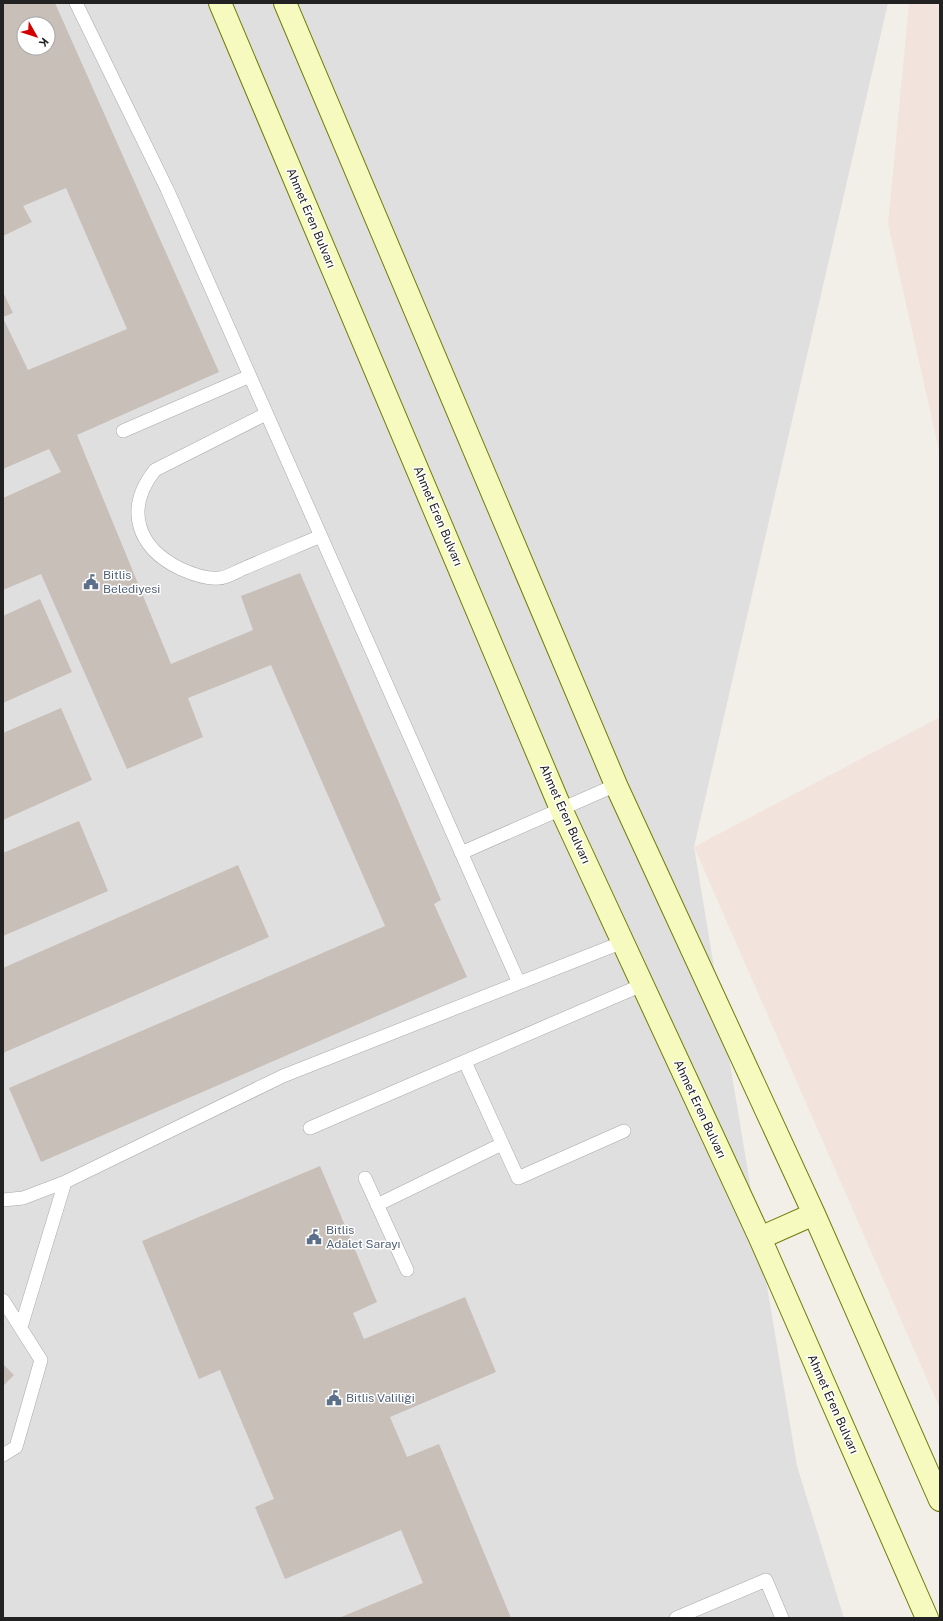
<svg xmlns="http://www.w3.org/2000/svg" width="943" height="1621" font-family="'Public Sans',sans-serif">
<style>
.residential{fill:#e0dfdf;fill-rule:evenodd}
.military{fill:#f3e3dd}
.building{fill:#c7bfb8;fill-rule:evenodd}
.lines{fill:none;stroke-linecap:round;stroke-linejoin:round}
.service-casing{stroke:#a9a9a9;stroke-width:14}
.secondary-casing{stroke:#707d05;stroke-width:24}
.service{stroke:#fff;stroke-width:13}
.secondary{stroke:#f7fabf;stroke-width:22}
.labels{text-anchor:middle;stroke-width:3;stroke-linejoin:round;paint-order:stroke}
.street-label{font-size:12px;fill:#222;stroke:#fff}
.service-label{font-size:12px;fill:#4e5e75;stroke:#fff;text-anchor:start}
</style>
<rect width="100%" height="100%" fill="#f2efe9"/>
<path class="residential" d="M 3,3 L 888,3 L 694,847 L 797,1466 L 844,1618 L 3,1618 ZM 24,24 L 48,24 L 48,48 L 24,48 Z"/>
<path class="military" d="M 909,3 L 940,3 L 940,455 L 888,224 Z
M 940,717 L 940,1409 L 694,847 Z"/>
<path class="building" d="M 3,3 L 55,3 L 219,372 L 77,435 L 171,664 L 253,630 L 241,596 L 300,573 L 441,900 L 434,904 L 467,977 L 41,1162 L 9,1088 L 385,926 L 271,665 L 188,698 L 203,737 L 127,769 L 41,574 L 3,590 L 3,498 L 61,472 L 49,449 L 3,469 L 3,318 L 28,370 L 127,329 L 66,188 L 23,206 L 32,222 L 3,236 ZM 24,24 L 48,24 L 48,48 L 24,48 Z
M 3,292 L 13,313 L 3,317 Z
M 40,599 L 72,672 L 3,703 L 3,616 Z
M 61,708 L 92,780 L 3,820 L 3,733 Z
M 79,821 L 108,891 L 3,936 L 3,853 Z
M 238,865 L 269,937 L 3,1053 L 3,968 Z
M 320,1166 L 377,1302 L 353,1313 L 364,1339 L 465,1297 L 496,1372 L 390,1417 L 407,1457 L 439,1444 L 511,1618 L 339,1618 L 423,1583 L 401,1530 L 285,1579 L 255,1507 L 274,1499 L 220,1370 L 199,1379 L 142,1241 Z
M 3,1364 L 14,1375 L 3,1386 Z"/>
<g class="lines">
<g class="service-casing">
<path id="service" d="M 76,3 L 167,189 L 519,983
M 266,414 L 155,470 C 124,509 137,548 181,569 C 192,574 207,579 219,578 C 227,578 237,571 245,568 C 270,557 295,547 321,536
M 123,431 L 250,376
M 461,853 L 616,785
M 465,1062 L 518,1178 L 624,1131
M 310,1128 L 642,985
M 365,1178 L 407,1270
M 3,1200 L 23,1198 L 65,1182
M 377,1205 L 502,1144
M 3,1300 L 41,1360 L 16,1447 L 3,1455
M 21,1327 L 65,1182 L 283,1076 L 623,942
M 676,1618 L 766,1580 L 782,1618"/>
</g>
<g class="secondary-casing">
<path id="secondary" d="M 220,3 L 561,809 L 760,1238 L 927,1618
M 285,3 L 616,785 L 814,1214 L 940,1500
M 760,1238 L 814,1214"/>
</g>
<use href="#service" class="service"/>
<use href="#secondary" class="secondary"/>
</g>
<defs>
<g id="civic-bare" transform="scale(1.2)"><path d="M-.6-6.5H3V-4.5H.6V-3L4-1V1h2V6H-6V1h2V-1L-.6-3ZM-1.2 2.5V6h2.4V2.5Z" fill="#5c6f8a" stroke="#fff" stroke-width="2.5" paint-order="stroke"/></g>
</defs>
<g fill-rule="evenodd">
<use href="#civic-bare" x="91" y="582"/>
<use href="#civic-bare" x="314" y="1237"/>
<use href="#civic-bare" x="334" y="1398"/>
</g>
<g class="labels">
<g class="street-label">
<text transform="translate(311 218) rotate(67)" y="4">Ahmet Eren Bulvarı</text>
<text transform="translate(438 516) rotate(67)" y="4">Ahmet Eren Bulvarı</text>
<text transform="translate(565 814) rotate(66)" y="4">Ahmet Eren Bulvarı</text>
<text transform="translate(700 1109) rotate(65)" y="4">Ahmet Eren Bulvarı</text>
<text transform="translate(833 1404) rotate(66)" y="4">Ahmet Eren Bulvarı</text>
</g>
<g class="service-label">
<text x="103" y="579">Bitlis<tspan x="103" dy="14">Belediyesi</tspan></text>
<text x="326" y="1234">Bitlis<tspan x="326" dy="14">Adalet Sarayı</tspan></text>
<text x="346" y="1402">Bitlis Valiliği</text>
</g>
</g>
<rect width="943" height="1621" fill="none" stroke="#222222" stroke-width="8"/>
<g transform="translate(36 36) rotate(129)"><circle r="19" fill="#ffffff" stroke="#a7a7a7"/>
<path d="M0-3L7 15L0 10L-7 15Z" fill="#d40000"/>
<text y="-6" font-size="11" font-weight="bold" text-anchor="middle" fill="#222222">K</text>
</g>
</svg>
